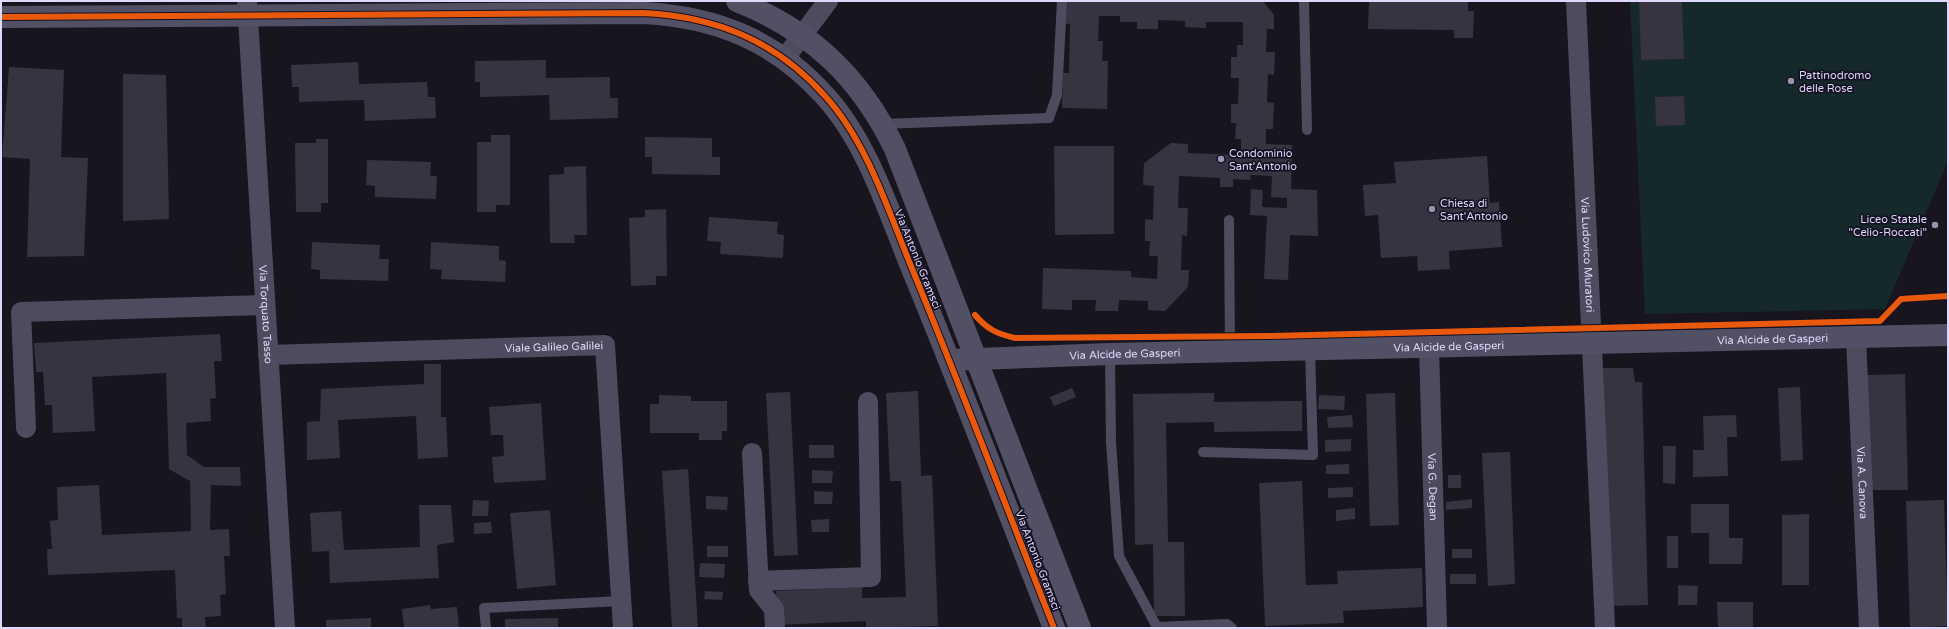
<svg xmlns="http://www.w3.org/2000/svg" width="1949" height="629" font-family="'Varela Round',sans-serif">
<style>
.green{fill:#15292b}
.building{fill:#373341}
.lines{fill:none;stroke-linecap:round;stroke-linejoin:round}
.lane{stroke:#4e4b5f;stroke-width:10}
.street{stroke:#4e4b5f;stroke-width:20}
.secondary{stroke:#525065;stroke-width:22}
.cycleway-casing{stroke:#161123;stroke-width:8}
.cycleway{stroke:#e8590c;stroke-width:6}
.poi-dot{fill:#9994ad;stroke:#161123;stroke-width:1.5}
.labels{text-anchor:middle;stroke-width:3.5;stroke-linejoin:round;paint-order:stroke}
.poi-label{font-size:11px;fill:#ded9fa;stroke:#161123;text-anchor:start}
.street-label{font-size:11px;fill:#ded9fa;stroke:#161123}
</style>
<rect width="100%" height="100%" fill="#18151f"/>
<path class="green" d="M 1630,1 L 1948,1 L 1948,161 L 1885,309 L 1645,314 Z"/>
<path class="building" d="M 1067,1 L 1263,1 L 1274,15 L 1274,29 L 1267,29 L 1266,52 L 1275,52 L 1274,75 L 1268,74 L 1267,102 L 1274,103 L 1273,129 L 1266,129 L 1266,144 L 1292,145 L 1291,189 L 1317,190 L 1318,236 L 1290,235 L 1288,280 L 1264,279 L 1267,216 L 1250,215 L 1251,189 L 1263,190 L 1262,207 L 1287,208 L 1287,198 L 1271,197 L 1272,176 L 1251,175 L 1250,180 L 1233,179 L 1233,187 L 1220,187 L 1220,178 L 1179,176 L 1178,208 L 1188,208 L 1187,236 L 1182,235 L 1181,270 L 1189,270 L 1188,287 L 1165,311 L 1148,310 L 1148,301 L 1119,300 L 1118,311 L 1095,311 L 1096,300 L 1072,300 L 1072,310 L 1042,309 L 1043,268 L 1131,271 L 1131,277 L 1157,279 L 1158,256 L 1149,256 L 1150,241 L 1145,241 L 1145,219 L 1153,220 L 1154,186 L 1143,185 L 1144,163 L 1171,143 L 1188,144 L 1188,153 L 1241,155 L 1241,139 L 1235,139 L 1236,123 L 1231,123 L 1231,104 L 1238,104 L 1239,78 L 1231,78 L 1231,57 L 1237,57 L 1237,45 L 1243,45 L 1243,22 L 1206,22 L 1206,28 L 1185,27 L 1185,21 L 1158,20 L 1158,29 L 1137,29 L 1137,22 L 1120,22 L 1120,16 L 1099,16 L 1098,41 L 1103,41 L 1102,61 L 1108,61 L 1107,109 L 1062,108 L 1063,73 L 1069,73 L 1070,24 L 1061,23 L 1062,6 Z
M 1369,1 L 1468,1 L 1468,11 L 1474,11 L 1473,38 L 1454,38 L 1454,30 L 1368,29 Z
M 1639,1 L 1682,1 L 1684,59 L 1641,60 Z
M 546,60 L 546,78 L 610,77 L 610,98 L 618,98 L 618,118 L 550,120 L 549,95 L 480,97 L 480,82 L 475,82 L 475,61 Z
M 358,62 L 359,84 L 427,82 L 428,97 L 435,97 L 436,118 L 365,121 L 364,100 L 299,102 L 299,87 L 292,87 L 291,65 Z
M 9,67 L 64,70 L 61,157 L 88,158 L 84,256 L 27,257 L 30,159 L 2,157 Z
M 123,74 L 166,75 L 169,219 L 123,221 Z
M 1684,96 L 1685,125 L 1656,126 L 1655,97 Z
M 491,135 L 510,135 L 510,205 L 496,205 L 496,212 L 477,212 L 477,142 L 491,142 Z
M 645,137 L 712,138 L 712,157 L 720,157 L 720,175 L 652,174 L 652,157 L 645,157 Z
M 316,139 L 328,139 L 328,203 L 321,203 L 321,212 L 296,212 L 295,143 L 316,143 Z
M 1054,146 L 1114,146 L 1114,234 L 1055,235 Z
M 1487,156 L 1490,203 L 1499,202 L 1502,247 L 1449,251 L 1450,269 L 1418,271 L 1417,256 L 1381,258 L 1378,215 L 1365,216 L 1363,185 L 1396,183 L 1394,162 Z
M 367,160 L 431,162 L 430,176 L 437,176 L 436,199 L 375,197 L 375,186 L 366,185 Z
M 586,166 L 587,235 L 574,235 L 575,243 L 550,243 L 549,175 L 564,174 L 564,167 Z
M 666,209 L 667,276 L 656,276 L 656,285 L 631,286 L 629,218 L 645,217 L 645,210 Z
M 709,217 L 778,222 L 777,234 L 784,235 L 783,258 L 720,254 L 721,242 L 707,241 Z
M 312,242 L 380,245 L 379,259 L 389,259 L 388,281 L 320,279 L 320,270 L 311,269 Z
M 431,242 L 499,246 L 499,260 L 506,261 L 505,282 L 441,279 L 442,270 L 430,269 Z
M 220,334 L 222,361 L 214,361 L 216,398 L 210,399 L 211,421 L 186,423 L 187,455 L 204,467 L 240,467 L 241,486 L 211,485 L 210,530 L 229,529 L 230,556 L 224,556 L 226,594 L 220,595 L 221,616 L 205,617 L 206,628 L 182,628 L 182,618 L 177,618 L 175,570 L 48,575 L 47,549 L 52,549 L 50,521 L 58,520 L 57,487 L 99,485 L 102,535 L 191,531 L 190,481 L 169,469 L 166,373 L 92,377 L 95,431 L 53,433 L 52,405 L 45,405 L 43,372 L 36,372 L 34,343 Z
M 424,364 L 441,364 L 441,417 L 446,417 L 448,457 L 418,459 L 416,416 L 338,420 L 340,458 L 307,460 L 307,422 L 320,421 L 321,389 L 424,384 Z
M 1602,368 L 1633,368 L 1635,382 L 1642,382 L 1648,605 L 1609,606 Z
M 1905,374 L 1908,490 L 1869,490 L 1867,375 Z
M 1800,387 L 1803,460 L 1781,461 L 1778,388 Z
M 1072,388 L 1076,397 L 1054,406 L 1050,397 Z
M 918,391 L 921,476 L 932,475 L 938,626 L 866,628 L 866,621 L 778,625 L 776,591 L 862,587 L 862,598 L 906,597 L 901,481 L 890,481 L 886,393 Z
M 790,392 L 798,555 L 774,556 L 766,393 Z
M 1214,393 L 1214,402 L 1302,401 L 1302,431 L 1214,432 L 1214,422 L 1166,423 L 1168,542 L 1184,542 L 1185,616 L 1154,616 L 1153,544 L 1135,545 L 1133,394 Z
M 1395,393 L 1399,525 L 1370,526 L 1366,394 Z
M 659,395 L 691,396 L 691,401 L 727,401 L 727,431 L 722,431 L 722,440 L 699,440 L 699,433 L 650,433 L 650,404 L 659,404 Z
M 1319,395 L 1345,396 L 1344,410 L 1318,409 Z
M 541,403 L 546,480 L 494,483 L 492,457 L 504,456 L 503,435 L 491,435 L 489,407 Z
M 1352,415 L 1353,427 L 1328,428 L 1327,417 Z
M 1736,415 L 1737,437 L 1727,437 L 1728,476 L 1693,477 L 1693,450 L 1704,450 L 1703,416 Z
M 1351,439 L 1351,451 L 1325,452 L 1325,440 Z
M 809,445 L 834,445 L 834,458 L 809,458 Z
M 1663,446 L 1676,446 L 1675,484 L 1663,483 Z
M 1510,452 L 1515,584 L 1488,586 L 1482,453 Z
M 1349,464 L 1349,474 L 1326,474 L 1326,465 Z
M 688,469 L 698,628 L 672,628 L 662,471 Z
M 812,470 L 833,471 L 832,483 L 812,483 Z
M 1448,475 L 1461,475 L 1461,488 L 1448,488 Z
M 1302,481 L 1306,585 L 1338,584 L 1337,571 L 1422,568 L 1423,607 L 1343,611 L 1344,623 L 1265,626 L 1259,483 Z
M 1353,487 L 1353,497 L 1328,498 L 1328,488 Z
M 814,491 L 833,492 L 832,504 L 814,504 Z
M 706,496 L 728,497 L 727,510 L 706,509 Z
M 1472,499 L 1472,508 L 1446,510 L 1446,502 Z
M 473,500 L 489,501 L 488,516 L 472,516 Z
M 1944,500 L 1948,626 L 1910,628 L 1906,501 Z
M 1691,504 L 1729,504 L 1729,538 L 1743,538 L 1742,564 L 1709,564 L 1709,533 L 1691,533 Z
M 419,505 L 451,505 L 454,542 L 437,545 L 439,578 L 330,583 L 329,551 L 312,552 L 310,513 L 341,511 L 344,550 L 420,547 Z
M 1355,508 L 1355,519 L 1336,521 L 1336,510 Z
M 550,510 L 556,585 L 517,589 L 510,513 Z
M 1809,514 L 1809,585 L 1782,585 L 1782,515 Z
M 829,519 L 829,532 L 812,532 L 811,520 Z
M 491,522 L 492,533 L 474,534 L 474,523 Z
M 1667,536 L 1678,536 L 1678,568 L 1667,568 Z
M 707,546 L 728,546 L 728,557 L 707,557 Z
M 1452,549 L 1472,549 L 1472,558 L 1452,558 Z
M 700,563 L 725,564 L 724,578 L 699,577 Z
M 1450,574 L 1476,574 L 1476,584 L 1450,584 Z
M 1678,585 L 1698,586 L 1697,605 L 1678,605 Z
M 705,591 L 723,592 L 722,600 L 704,599 Z
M 1717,602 L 1753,602 L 1753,628 L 1718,628 Z
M 430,605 L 431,609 L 457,607 L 459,628 L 404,628 L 402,609 Z
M 371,618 L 371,628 L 326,628 L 326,620 Z
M 558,618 L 558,628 L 505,628 L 505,619 Z"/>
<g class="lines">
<path class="lane" d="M 1304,1 L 1307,130
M 882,124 L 1049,118 L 1057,95 L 1062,1
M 1229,220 L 1230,352
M 1110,354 L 1111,442 L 1119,556 L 1157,627 L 1227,624 L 1232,628
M 1203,452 L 1313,455 L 1310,350
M 486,628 L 484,608 L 621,601"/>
<g class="street">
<path id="s1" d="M 247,1 L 285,628"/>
<path id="s2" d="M 1576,1 L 1605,628"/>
<path d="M 785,58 L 828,1"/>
<path id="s3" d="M 1856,338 L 1869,628"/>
<path id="s4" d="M 1429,347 L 1437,628"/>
<path id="s5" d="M 268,355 L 605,345 L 623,628"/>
<path d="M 26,428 L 21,312 L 265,305"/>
<path d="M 752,453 L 759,590 L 774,609 L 775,628"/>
<path d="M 758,581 L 871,577 L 868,402"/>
</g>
<g class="secondary">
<path d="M 737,1 C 812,31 860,77 895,149 L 1080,628"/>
<path d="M 1,17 L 644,13 C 717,17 776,41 825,96 C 868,143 889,213 913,271 C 962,390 1007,509 1054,628"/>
<path id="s6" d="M 949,360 L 1110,354 L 1948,335"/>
</g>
<g class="cycleway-casing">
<path id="cycleway" d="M 1,17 L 644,13 C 717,17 776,41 825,96 C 868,143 889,213 913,271 C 962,390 1007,509 1054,628
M 975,315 C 987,329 997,334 1015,338 L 1268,336 L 1880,321 L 1901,299 L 1948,296"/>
</g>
<use href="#cycleway" class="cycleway"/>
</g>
<g class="poi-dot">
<circle cx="1791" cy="81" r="4"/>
<circle cx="1221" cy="159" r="4"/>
<circle cx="1432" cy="209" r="4"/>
<circle cx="1935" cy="225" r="4"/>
</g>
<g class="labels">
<g class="poi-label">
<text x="1799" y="79">Pattinodromo<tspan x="1799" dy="13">delle Rose</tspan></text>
<text x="1229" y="157">Condominio<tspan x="1229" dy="13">Sant'Antonio</tspan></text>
<text x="1440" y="207">Chiesa di<tspan x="1440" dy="13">Sant'Antonio</tspan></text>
<text x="1927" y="223" text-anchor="end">Liceo Statale<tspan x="1927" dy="13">"Celio-Roccati"</tspan></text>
</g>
<g class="street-label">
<text dy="4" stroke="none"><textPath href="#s2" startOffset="254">Via Ludovico Muratori</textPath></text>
<text transform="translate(918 259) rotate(68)" y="4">Via Antonio Gramsci</text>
<text dy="4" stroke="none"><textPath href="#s1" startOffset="314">Via Torquato Tasso</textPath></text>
<text dy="4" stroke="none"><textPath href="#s6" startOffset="824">Via Alcide de Gasperi</textPath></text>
<text dy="4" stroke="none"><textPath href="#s6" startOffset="500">Via Alcide de Gasperi</textPath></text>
<text dy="4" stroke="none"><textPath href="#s5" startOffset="286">Viale Galileo Galilei</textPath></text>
<text dy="4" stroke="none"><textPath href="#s6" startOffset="176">Via Alcide de Gasperi</textPath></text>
<text dy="4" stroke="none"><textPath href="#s3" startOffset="145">Via A. Canova</textPath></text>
<text dy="4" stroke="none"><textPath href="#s4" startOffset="140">Via G. Degan</textPath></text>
<text transform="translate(1038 560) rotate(69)" y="4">Via Antonio Gramsci</text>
</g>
</g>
<rect width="1949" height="629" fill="none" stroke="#ded9fa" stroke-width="4"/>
</svg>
